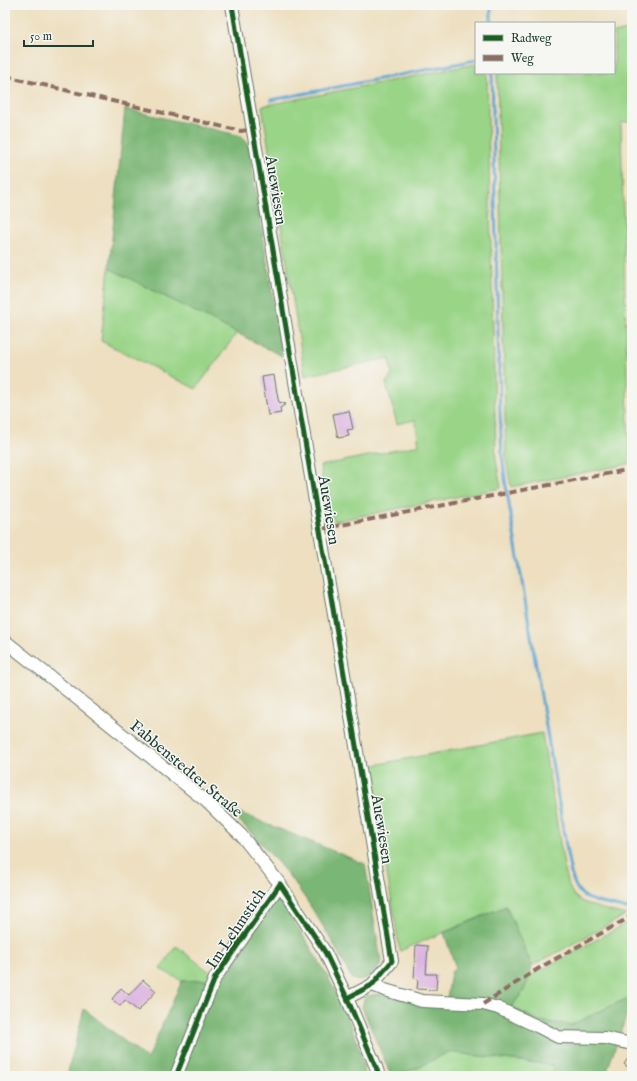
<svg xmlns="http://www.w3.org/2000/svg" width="637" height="1081" font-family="'IM FELL English',serif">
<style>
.green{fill:#99d487;stroke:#5c885e}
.forest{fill:#7ab674;stroke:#4c7a54}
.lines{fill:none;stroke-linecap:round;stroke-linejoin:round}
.stream{stroke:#58a4d0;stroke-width:3}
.building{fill:#dbb2e0}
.minor-casing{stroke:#677665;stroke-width:14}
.minor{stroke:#fff;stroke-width:12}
.quiet{stroke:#8d6e63;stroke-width:4;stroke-dasharray:8 4;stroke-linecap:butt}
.cycleway-casing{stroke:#f6f6f2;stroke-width:8}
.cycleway{stroke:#1b5e20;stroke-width:5}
.labels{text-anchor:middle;stroke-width:3;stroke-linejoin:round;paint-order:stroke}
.street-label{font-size:16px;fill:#1f3d34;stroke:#f6f6f2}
</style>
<rect width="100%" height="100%" fill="#f6f6f2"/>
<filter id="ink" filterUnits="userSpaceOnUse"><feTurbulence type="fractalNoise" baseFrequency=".025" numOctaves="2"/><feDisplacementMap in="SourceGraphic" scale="8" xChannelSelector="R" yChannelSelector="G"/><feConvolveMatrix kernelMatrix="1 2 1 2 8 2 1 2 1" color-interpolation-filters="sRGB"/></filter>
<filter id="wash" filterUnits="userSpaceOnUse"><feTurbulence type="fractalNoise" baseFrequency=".012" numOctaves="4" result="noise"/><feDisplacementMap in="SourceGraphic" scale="16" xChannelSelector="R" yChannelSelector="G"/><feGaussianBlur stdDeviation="0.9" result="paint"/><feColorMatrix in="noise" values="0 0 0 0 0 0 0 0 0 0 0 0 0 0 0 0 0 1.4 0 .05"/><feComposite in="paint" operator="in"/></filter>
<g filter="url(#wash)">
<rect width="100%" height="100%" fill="#eddfbf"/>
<path class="green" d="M 632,29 L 632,121 L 621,123 L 629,464 L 511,487 L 506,459 L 497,73 L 614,73 L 614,33 Z
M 476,64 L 476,73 L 487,73 L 496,459 L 501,488 L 336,521 L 328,516 L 320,466 L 419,445 L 415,420 L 397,424 L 386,383 L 392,374 L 389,358 L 305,376 L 262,106 Z
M 109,268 L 237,333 L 196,389 L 101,341 Z
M 542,733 L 566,878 C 569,885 571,894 578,899 C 587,906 614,912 626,915 L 532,966 L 506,906 L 400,951 L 369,766 Z
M 632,920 L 632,996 L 571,1025 L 539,1021 L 510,1007 L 523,992 L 530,976 Z
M 176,946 L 211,973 L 209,980 L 182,981 L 160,969 Z
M 448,1052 L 552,1065 L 554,1076 L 396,1076 L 395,1075 L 418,1068 Z"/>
<path class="forest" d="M 125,109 L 242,136 L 248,143 L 282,356 L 109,268 Z
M 226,807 L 365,864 L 381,962 C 377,973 370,977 359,981 L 352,979 C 330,936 306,894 274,858 C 259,840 242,824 226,807 Z
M 279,900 C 312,947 343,997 360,1052 C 362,1060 364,1068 365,1076 L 67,1076 L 84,1009 L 147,1059 L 182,981 L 223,979 L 273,902 Z
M 506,906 L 532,966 L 530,976 L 523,992 L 511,1007 L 539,1021 L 571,1025 L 632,996 L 632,1000 L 608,1068 L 608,1076 L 554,1076 L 552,1065 L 448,1052 L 418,1068 L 395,1075 L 389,1071 L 362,1007 L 365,996 L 380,994 L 446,1005 L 451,972 L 456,968 L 444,933 Z"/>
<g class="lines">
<path class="stream" d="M 491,5 L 491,23
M 492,73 L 500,413 L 502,455 L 506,486 L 569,864 C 576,903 589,899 623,908 L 626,909 L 632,906
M 271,100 L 476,60"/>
</g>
<g id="blocks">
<path class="building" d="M 274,375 L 278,399 L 279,402 L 286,404 L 280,408 L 281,413 L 268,415 L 262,377 Z
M 349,411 L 353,429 L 347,430 L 349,436 L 338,438 L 333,414 Z
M 416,945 L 428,946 L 426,974 L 437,974 L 436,990 L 417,989 L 418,979 L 414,978 Z
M 143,980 L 156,991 L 138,1011 L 125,1000 L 120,1006 L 112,999 L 121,988 L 129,995 Z
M 632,1053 L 632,1070 L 624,1064 Z"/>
</g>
</g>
<g filter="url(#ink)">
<use href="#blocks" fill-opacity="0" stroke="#677665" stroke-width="1"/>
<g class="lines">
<g class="minor-casing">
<path id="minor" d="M 232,5 L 392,961 L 372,985 L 347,998
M 5,641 L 206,801 L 241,835 L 280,884 L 325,952 L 347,998 L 376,1067 L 379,1076
M 372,985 L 385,990 L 422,1001 L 483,1004 L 498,1008 L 539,1027 L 558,1037 L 605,1038 L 632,1044
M 176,1076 L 215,978 L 280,884"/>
</g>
<use href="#minor" class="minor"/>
<path class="quiet" d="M 5,76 L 241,131 L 254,129
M 320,529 L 632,469
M 483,1004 L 541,967 L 632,916"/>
<g class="cycleway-casing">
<path id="cycleway" d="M 232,5 L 392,961 L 372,985 L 347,998
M 176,1076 L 215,978 L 280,884 L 325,952 L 347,998 L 376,1067 L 379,1076"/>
</g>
<use href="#cycleway" class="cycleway"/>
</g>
</g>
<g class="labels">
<g class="street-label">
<text transform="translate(277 190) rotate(81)" y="6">Auewiesen</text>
<text transform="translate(330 510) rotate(81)" y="6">Auewiesen</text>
<text transform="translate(187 768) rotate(40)" y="6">Fabbenstedter Straße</text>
<text transform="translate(383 829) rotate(81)" y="6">Auewiesen</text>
<text transform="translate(235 928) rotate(-56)" y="6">Im Lehmstich</text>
</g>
</g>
<rect width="637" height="1081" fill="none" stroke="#f6f6f2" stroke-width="20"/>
<rect x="475" y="22" width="140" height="52" fill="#f6f6f2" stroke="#a0aca6"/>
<rect x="483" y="35" width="20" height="6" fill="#1b5e20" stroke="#a0aca6"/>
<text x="511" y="42" font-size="12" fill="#1f3d34">Radweg</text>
<rect x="483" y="55" width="20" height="6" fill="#8d6e63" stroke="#a0aca6"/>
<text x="511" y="62" font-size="12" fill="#1f3d34">Weg</text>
<path d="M24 40v6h69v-6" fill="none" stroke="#1f3d34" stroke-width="2"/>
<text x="30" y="40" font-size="12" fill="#1f3d34" stroke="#f6f6f2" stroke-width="3" paint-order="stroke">50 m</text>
</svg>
